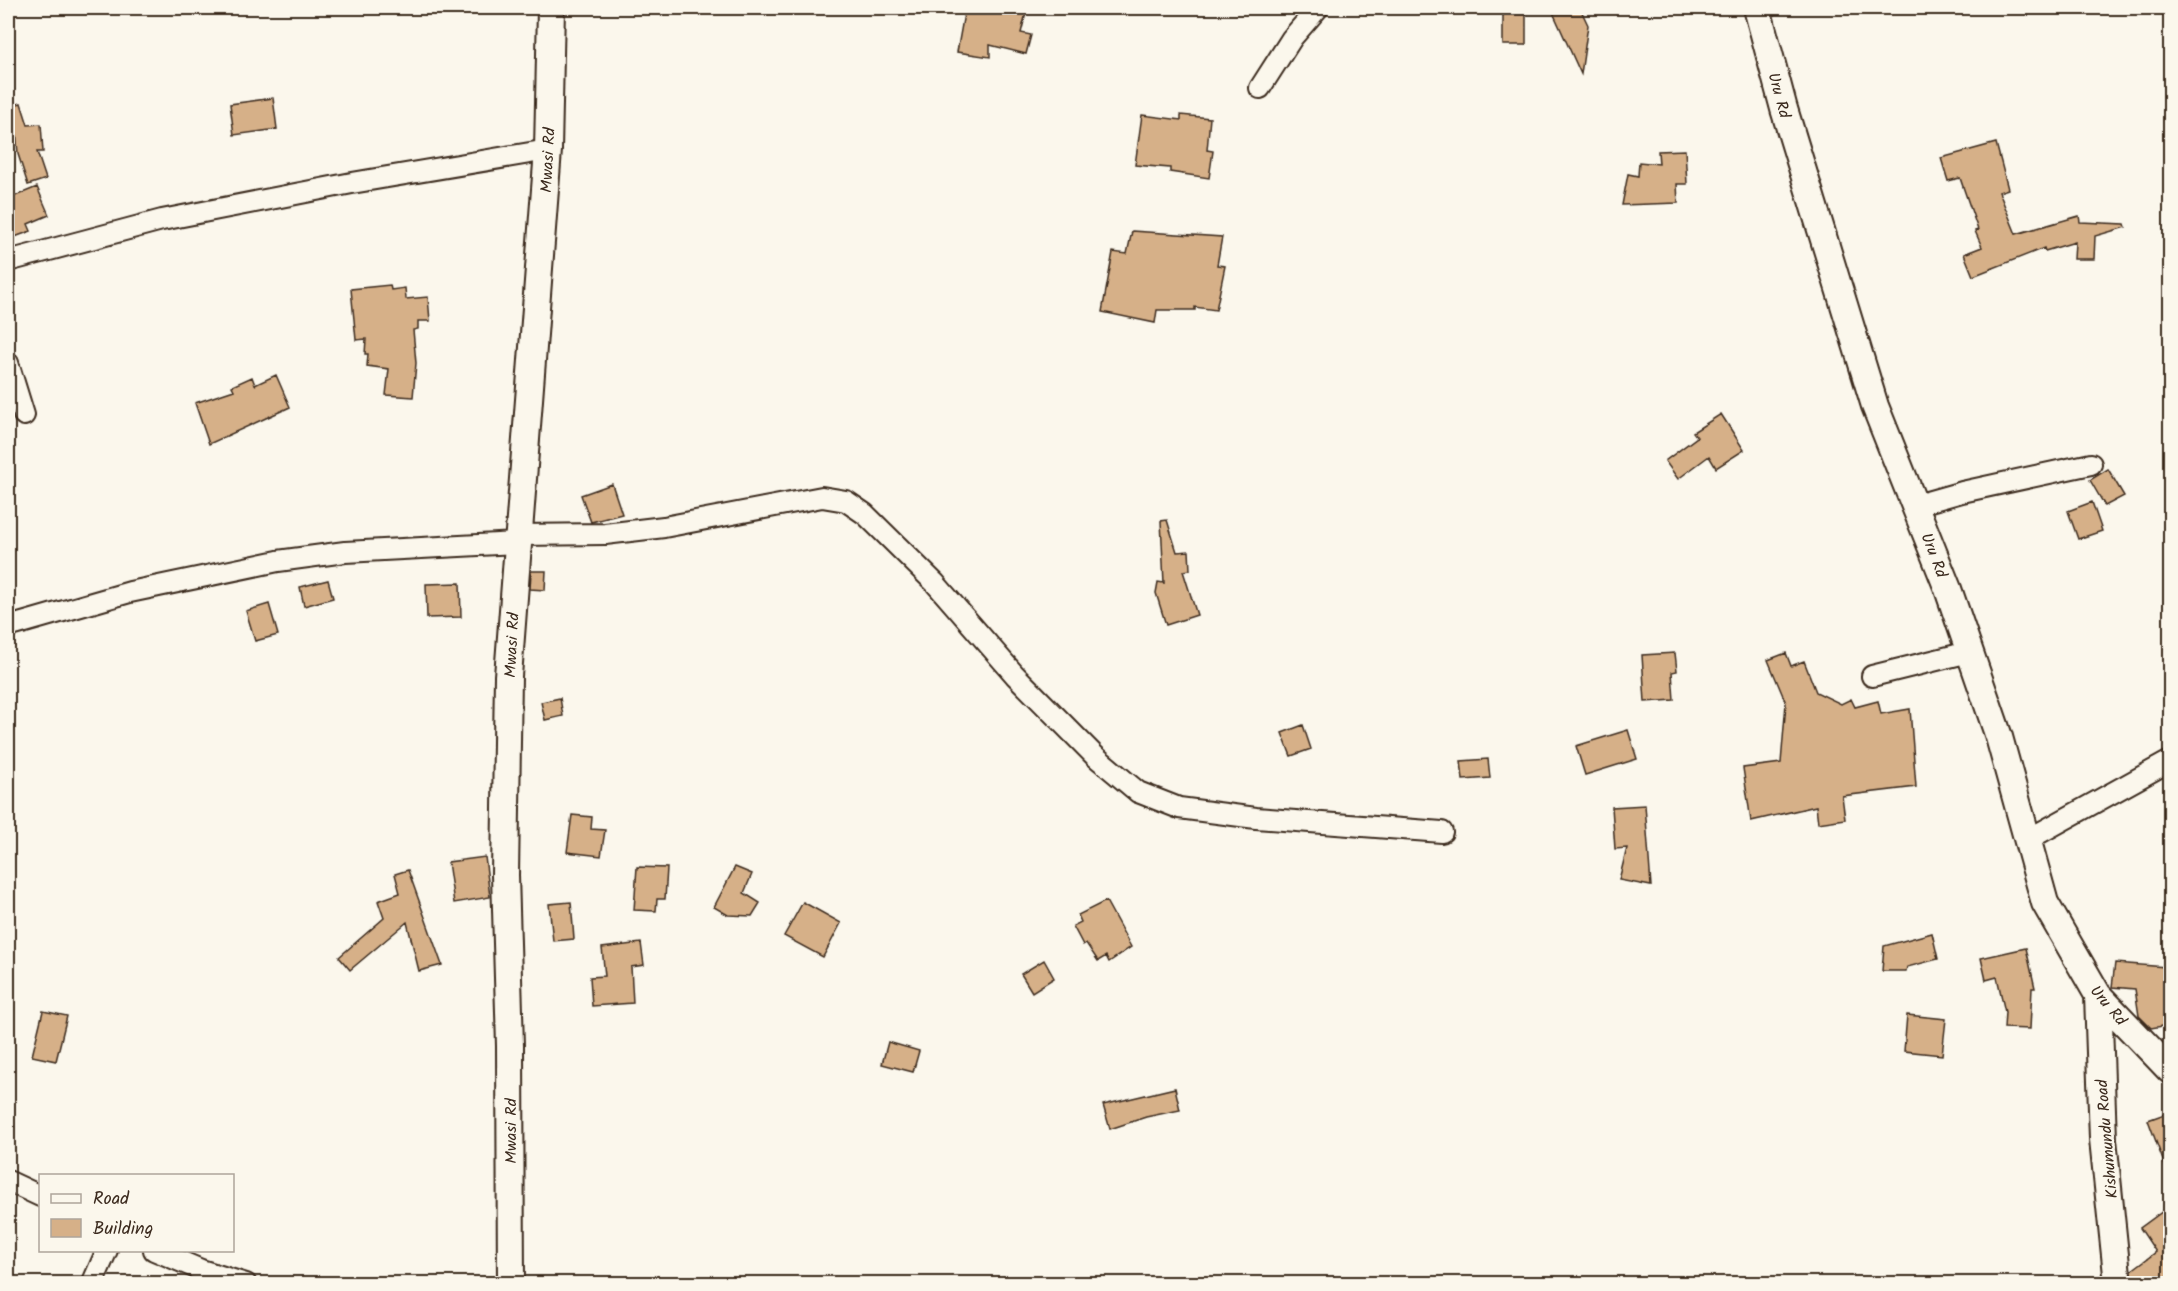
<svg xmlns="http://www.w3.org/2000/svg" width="2178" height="1291" font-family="Kalam,sans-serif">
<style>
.building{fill:#d6b088;stroke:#3b2a1e;stroke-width:1.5}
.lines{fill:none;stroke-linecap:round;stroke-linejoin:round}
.minor-casing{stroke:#3b2a1e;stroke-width:24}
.tertiary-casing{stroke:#3b2a1e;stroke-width:30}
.minor{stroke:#fbf7ec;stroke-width:20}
.tertiary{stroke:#fbf7ec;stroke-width:26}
.labels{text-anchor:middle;stroke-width:4.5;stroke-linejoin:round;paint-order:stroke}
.street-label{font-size:16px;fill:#3b2a1e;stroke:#fbf7ec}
</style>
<rect width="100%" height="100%" fill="#fbf7ec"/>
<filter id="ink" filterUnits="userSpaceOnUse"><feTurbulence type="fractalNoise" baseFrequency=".0167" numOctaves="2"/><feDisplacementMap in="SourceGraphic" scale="12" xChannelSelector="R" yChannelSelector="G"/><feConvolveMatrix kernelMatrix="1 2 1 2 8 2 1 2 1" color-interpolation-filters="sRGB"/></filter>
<g filter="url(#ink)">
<path class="building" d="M 965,8 L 1003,8 L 1026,13 L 1021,33 L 1031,35 L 1026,54 L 990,45 L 990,57 L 957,52 Z
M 1551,8 L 1580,8 L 1588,25 L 1581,74 Z
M 1503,10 L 1526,10 L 1526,45 L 1503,45 Z
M 273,98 L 277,129 L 234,135 L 230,104 Z
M 21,103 L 28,125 L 41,124 L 43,152 L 37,152 L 46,179 L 28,185 L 18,154 L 14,105 Z
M 1142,115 L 1181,120 L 1181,115 L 1210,118 L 1207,150 L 1213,151 L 1209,178 L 1170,172 L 1170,168 L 1135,165 Z
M 1996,143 L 2008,189 L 1999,192 L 2016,234 L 2079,216 L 2080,222 L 2125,224 L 2126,227 L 2095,236 L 2094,259 L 2074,259 L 2075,242 L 2045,251 L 2044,248 L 1973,276 L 1964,254 L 1982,247 L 1975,231 L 1978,230 L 1960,178 L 1948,181 L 1941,158 Z
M 1685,150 L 1687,184 L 1677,184 L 1678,203 L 1622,205 L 1628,174 L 1638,176 L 1639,162 L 1659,164 L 1658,151 Z
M 37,187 L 49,215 L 28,224 L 31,231 L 12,238 L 8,226 L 8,199 Z
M 1132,231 L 1222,237 L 1217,265 L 1225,266 L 1216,310 L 1195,307 L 1195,310 L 1157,310 L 1155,323 L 1102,312 L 1113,252 L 1127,254 Z
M 390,285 L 391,290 L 405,288 L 406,299 L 428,297 L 430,321 L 418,321 L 418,329 L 413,330 L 416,363 L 413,397 L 386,395 L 389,369 L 367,366 L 368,354 L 365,354 L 366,339 L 356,340 L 351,289 Z
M 276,375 L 290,407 L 209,444 L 195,403 L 234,390 L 232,386 L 252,377 L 255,385 Z
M 1721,414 L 1744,450 L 1716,468 L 1709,456 L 1678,479 L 1665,461 L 1697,437 L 1693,432 Z
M 2108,469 L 2124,496 L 2105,506 L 2090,480 Z
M 612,484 L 622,514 L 591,522 L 581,495 Z
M 2092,502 L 2102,531 L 2078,539 L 2068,511 Z
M 1167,520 L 1177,552 L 1189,551 L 1190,570 L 1183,571 L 1197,615 L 1166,625 L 1156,593 L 1158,582 L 1164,583 L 1161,521 Z
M 531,571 L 546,571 L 545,590 L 530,589 Z
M 328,580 L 333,598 L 304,606 L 300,587 Z
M 460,583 L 461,617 L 427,618 L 426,584 Z
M 269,604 L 278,635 L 255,641 L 246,611 Z
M 1675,653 L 1677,671 L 1672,672 L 1674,700 L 1645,702 L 1642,655 Z
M 1786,653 L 1791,666 L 1804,661 L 1816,692 L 1841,704 L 1851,699 L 1855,707 L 1878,701 L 1881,714 L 1910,709 L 1916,787 L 1842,796 L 1845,819 L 1818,823 L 1816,806 L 1751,821 L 1743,768 L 1781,763 L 1786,703 L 1768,660 Z
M 560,698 L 563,716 L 545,720 L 541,702 Z
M 1303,725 L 1311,749 L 1291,756 L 1282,733 Z
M 1628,730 L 1637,759 L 1585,775 L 1576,746 Z
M 1488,759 L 1490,778 L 1463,780 L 1461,761 Z
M 1645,805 L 1651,886 L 1619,880 L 1627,848 L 1615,849 L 1612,807 Z
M 572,815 L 592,817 L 591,829 L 605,830 L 601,856 L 567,852 Z
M 485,857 L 490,897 L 454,903 L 448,862 Z
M 637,867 L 667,868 L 665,899 L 657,899 L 656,911 L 634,910 Z
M 735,867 L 752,874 L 744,893 L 760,903 L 752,916 L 728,915 L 714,907 Z
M 408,870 L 442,965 L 419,971 L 407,922 L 350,970 L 339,957 L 384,918 L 378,901 L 400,893 L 395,874 Z
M 1106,901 L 1131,947 L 1109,962 L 1106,956 L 1098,961 L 1086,943 L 1083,945 L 1073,926 L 1081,922 L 1078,915 Z
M 571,902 L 574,939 L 553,941 L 549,904 Z
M 803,902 L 841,923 L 823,957 L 784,936 Z
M 1932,933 L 1938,959 L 1907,967 L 1906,971 L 1882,971 L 1884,946 Z
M 641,943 L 644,965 L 631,967 L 633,1003 L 592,1006 L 590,977 L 605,976 L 602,948 Z
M 2026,948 L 2035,988 L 2032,988 L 2030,1029 L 2004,1028 L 2005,1012 L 1997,977 L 1986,980 L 1981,958 Z
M 1044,960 L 1054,978 L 1032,992 L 1021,974 Z
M 2115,963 L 2166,967 L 2168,991 L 2165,991 L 2169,1025 L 2151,1028 L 2139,1016 L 2135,989 L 2112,987 Z
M 43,1011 L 67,1016 L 56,1061 L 32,1056 Z
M 1907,1015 L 1946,1019 L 1942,1055 L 1904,1051 Z
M 888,1042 L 919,1051 L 913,1072 L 882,1064 Z
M 1175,1088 L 1180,1110 L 1146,1117 L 1110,1129 L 1103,1105 Z
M 2170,1112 L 2170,1174 L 2168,1174 L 2148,1120 Z
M 2170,1206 L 2170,1284 L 2133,1284 L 2132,1270 L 2156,1252 L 2140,1228 Z"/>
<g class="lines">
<g class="minor-casing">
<path id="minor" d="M 1260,88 L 1292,38 L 1318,8
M 8,261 L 162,220 L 352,183 L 548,150
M 8,363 L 24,415
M 1916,505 L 1962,492 L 2091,464
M 518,535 L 605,534 L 664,527 L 822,497 L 846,501 L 865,514 L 935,583 L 1015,675 L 1095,756 L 1138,792 L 1179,808 L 1256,818 L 1442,832
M 15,625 L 130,592 L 278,561 L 345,552 L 517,543
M 1872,676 L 1969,652
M 2027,840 L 2170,761
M 8,1181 L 40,1196
M 154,1250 L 201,1270 L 246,1284
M 92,1284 L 107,1250"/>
</g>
<g class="tertiary-casing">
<path id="tertiary" d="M 1757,8 L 1784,109 L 1875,406 L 1948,589 L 1999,737 L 2045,903 L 2098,995 L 2170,1070
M 2098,995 L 2103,1139 L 2118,1284
M 511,1284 L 510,1046 L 505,875 L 508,676 L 548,150 L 551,8"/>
</g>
<use href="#minor" class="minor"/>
<use href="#tertiary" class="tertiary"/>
</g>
</g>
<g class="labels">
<g class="street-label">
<text transform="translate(1780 95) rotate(75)" y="6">Uru Rd</text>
<text transform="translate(547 160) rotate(-87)" y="6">Mwasi Rd</text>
<text transform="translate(1935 555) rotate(69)" y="6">Uru Rd</text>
<text transform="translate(511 645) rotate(-87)" y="6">Mwasi Rd</text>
<text transform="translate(2109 1005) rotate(50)" y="6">Uru Rd</text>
<text transform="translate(510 1131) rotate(-90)" y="6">Mwasi Rd</text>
<text transform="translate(2106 1139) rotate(-95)" y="6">Kishumundu Road</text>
</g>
</g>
<rect width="2178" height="1291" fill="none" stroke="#fbf7ec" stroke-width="30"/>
<rect x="15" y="15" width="2148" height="1261" fill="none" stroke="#3b2a1e" stroke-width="2" filter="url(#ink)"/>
<rect x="39" y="1174" width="195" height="78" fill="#fbf7ec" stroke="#aea59a" stroke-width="1.5"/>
<rect x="51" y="1194" width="30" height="9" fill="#fbf7ec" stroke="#aea59a" stroke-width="1.5"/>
<text x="93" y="1204" font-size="18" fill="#3b2a1e">Road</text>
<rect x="51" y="1219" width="30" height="18" fill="#d6b088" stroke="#aea59a" stroke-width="1.5"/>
<text x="93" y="1234" font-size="18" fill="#3b2a1e">Building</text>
</svg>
